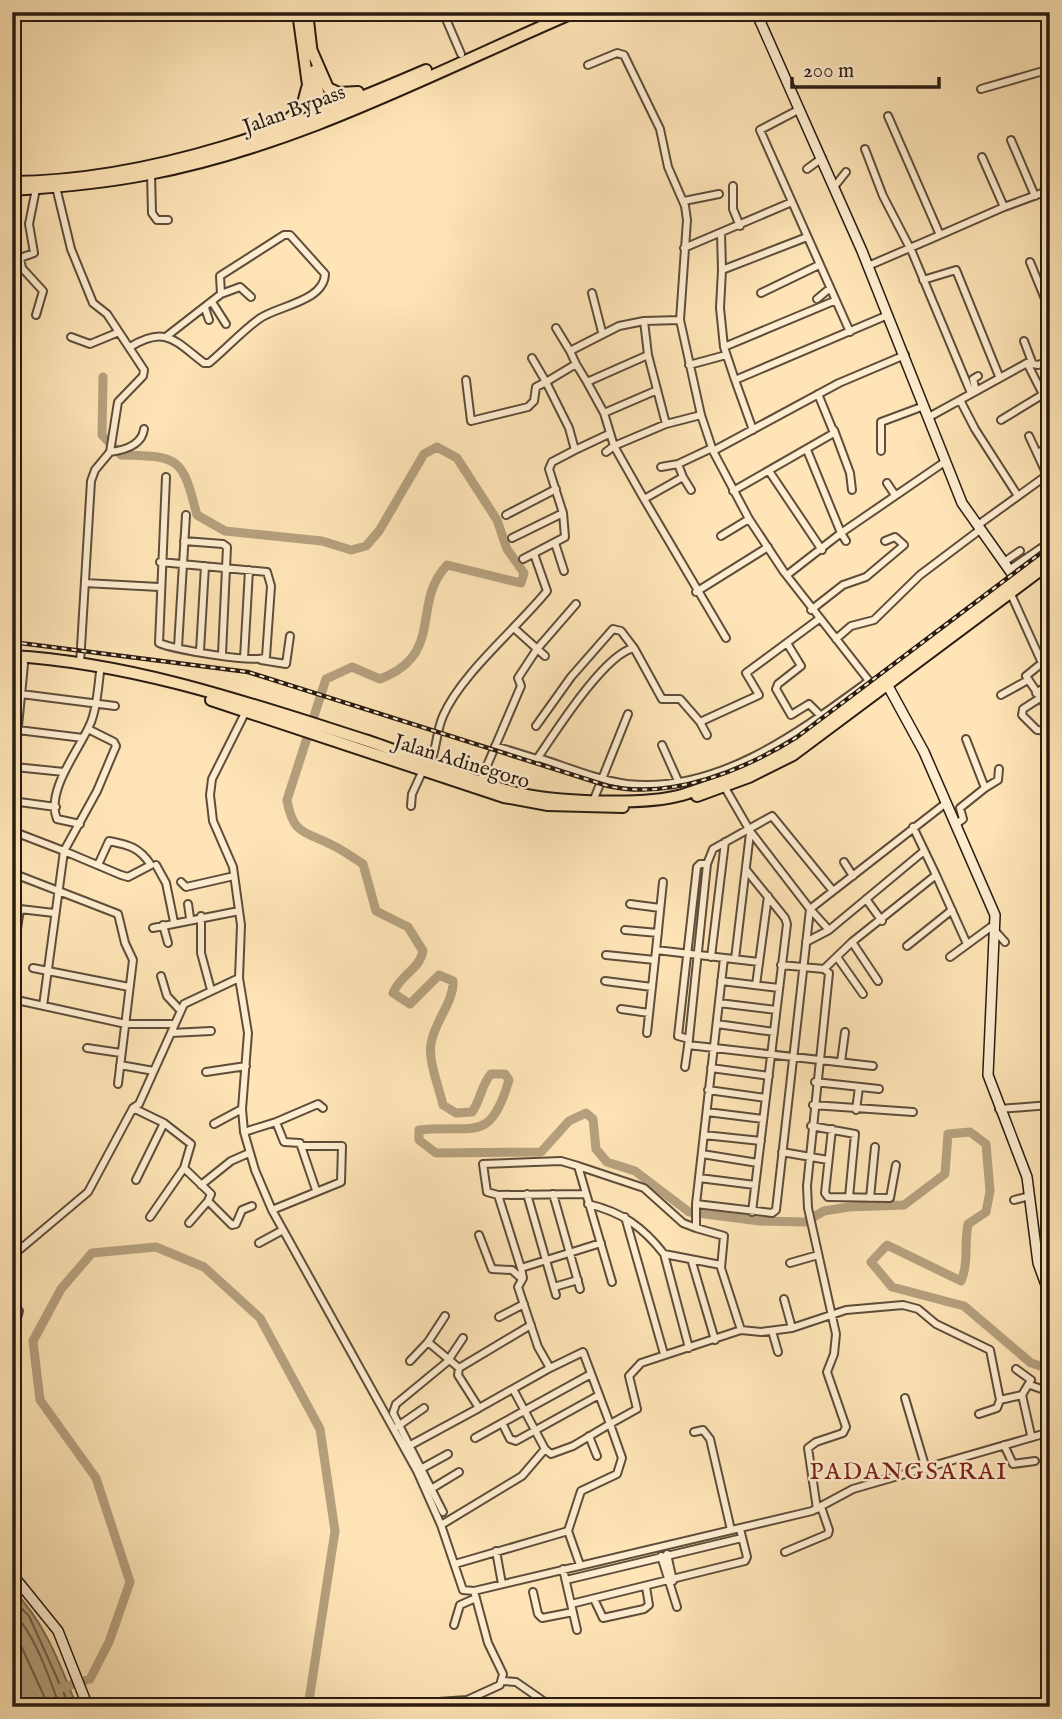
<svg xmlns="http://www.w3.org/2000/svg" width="1062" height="1719" font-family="'IM FELL English',serif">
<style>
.water{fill:#b5a07e;stroke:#7d6b52;stroke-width:2}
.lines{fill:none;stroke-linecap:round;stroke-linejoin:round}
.shore{stroke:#6e5e48;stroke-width:2}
.river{stroke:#b5a07e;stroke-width:9}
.street-casing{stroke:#5e4d3a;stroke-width:10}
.secondary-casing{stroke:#281b11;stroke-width:12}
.highway-casing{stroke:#281b11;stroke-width:14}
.street{stroke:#feedd0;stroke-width:6}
.secondary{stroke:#feedd0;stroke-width:9}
.highway{stroke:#fee4b6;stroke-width:10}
.rail-casing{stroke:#281b11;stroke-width:4.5}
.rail{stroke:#feedd0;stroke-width:2;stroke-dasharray:5;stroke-linecap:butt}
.labels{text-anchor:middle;stroke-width:5;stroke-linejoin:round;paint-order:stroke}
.street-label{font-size:21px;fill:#281b11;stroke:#feedd0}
.quarter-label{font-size:24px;letter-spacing:2px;fill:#7a1f14;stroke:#feedd0}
</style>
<rect width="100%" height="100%" fill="#fee4b6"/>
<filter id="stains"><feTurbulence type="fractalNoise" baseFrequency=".00286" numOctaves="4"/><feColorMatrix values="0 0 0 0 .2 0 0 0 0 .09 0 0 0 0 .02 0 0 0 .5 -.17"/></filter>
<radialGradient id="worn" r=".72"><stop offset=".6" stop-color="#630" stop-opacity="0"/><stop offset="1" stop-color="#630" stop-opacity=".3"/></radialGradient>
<path class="water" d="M 12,1589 C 45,1622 60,1664 77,1707 L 12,1707 Z"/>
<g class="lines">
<path class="shore" d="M 12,1599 L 29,1616 L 70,1707
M 12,1611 C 36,1636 48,1675 60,1707
M 12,1626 L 49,1707"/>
<path class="river" d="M 103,377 L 102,435 L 121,455 C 181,456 182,458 197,515 L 225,531 L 322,541 L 351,550 L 366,546 L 379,531 L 424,454 L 437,447 L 457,458 L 497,520 L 507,549 L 524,573 L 521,583 L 447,565 C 410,605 446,653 380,679 L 352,667 L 326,679 L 287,800 C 293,836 306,831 334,846 C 344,851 354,858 363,864 L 376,911 L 408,927 L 423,951 C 419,970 402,973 393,993 L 410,1004 L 439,975 L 453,981 C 454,1003 434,1021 431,1044 C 428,1061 439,1087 443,1105 L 456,1113 L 472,1112 C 481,1100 481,1085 491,1074 L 505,1074 L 509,1080 C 490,1145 474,1124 419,1130 L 419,1140 L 436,1153 L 541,1152 L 569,1121 L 586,1113 L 593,1119 L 596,1149 L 607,1162 L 635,1171 L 689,1212 L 760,1221 L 805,1222 L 824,1211 L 849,1207 L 904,1205 L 945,1174 L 948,1134 L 970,1132 L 986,1144 L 990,1191 L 986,1212 L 968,1224 C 964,1244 969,1262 961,1281 L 887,1245 L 871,1262 L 892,1287 L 964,1306 L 1031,1363 L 1050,1369
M 61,1688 L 90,1679 L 109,1642 L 130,1582 L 96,1478 L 40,1400 L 33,1341 L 61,1289 L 92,1253 L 156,1247 L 204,1267 L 260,1318 L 320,1429 L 335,1531 L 308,1707"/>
<g class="street-casing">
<path id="street" d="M 443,12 L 461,54
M 588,65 L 617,53 L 624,55 L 660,129 L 668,167 L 685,206 L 687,220 L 680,320 L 701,415 L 713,451 L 749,519 L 784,572 L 873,686
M 981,89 L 1050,69
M 800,109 L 760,130 L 850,332
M 1045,126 L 1050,135
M 1011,140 L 1035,196
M 865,149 L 883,196 L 912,252 L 971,393
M 982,157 L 1004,207 L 1050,190
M 807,169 L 822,158
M 151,174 L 152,213 L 157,220 L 168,220
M 733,186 L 733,209 L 740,226
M 56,187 L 71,249 L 93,303 L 107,314 L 144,370 L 143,376 L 118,402 L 110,452 L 95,470 L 91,481 L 80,664
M 834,187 L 846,172
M 684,201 L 719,194
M 721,233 L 722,270 L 807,237
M 940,235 L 1004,207
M 684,248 L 792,202
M 1030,262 L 1050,311
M 868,266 L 940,235 L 888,116
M 722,270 L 720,308 L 724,347
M 923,280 L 956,270 L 999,376
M 592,293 L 602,332
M 761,293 L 819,265
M 221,294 L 240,287 L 251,297
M 817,299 L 829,289
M 834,301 L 724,347 L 735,380 L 888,315
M 212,302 L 226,324
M 205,308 L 209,320
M 36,315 L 43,291 L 22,268 L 20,258 L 34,253 L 29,224 L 36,189
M 556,328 L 570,351
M 71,337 L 90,344 L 119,332
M 1024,341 L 1032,362
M 130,347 C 166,325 175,341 204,363 L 209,363 C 226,349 241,332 259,319 C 276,306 324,302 325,274 L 290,235 L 284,235 L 220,276 L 221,294 L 167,336
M 648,355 L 666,424
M 1027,363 L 1038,365 L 1050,360
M 576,364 L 587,382 L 648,355 L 644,321
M 689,365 L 726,355
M 466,380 L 471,421 L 528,407 L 534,401 L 536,387 L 546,382 L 532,358
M 735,380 L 753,430
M 587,382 L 604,413
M 655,391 L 604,413 L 614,446 L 666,424 L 701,415
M 976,391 L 973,379 L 978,376
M 960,400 L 975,429 L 1018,496
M 929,417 L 1027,363 L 1050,408
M 1001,420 L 1042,395
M 834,430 L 850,473 L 852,490
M 609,434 L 575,450 L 569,428 L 546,382 L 576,364 L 570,351 L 619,326 L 644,321 L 680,320
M 1029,436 L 1047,475
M 713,451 L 839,383 L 905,355
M 881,451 L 881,422 L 924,406
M 110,452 C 126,450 142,445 144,429
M 606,452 L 614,446 L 644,499 L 683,477 L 678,464 L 712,448
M 1037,453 L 1050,447
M 661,467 L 678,464
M 769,471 L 822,550
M 683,477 L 691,490
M 887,483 L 895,495
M 733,491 L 834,433 L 818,394
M 644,499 L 726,638
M 506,515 L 556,489
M 978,525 L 1050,473
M 721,536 L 749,519
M 512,538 L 563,513
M 184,541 L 223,544 L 227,547 L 222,654
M 846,541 L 841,533 L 946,461
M 555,543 L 564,571
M 523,559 L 565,537 L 563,513 L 549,469 L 552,462 L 575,450
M 160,562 L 267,572 L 271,586 L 266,657 C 254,664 174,649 159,643 L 166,477
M 1004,562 L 1020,551
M 1009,570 L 1050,542
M 1040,571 L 1050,586
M 787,575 L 841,533 L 807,450
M 85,583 L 159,587
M 696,592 L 768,547
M 1010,592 L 1042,663 L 1050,657
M 811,610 L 843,585 L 866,577 L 904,545 L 895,537 L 885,541
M 515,629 L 545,656
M 836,639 L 851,626 L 874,620 L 920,575 L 981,529
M 787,643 L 801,666 L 778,684 L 776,689 L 791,715 L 809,704 L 821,716
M 178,647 L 186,515
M 200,651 L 205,566
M 244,658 L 249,570
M 261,660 L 286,664 L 290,636
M 1042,663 L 1026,676 L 1050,712
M 1036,693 L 1050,684
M 21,694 L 115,706
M 1001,695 L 1028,680
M 1040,698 L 1023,709 L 1022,715 L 1037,730 L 1050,731
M 246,711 L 212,779 L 210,795 L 213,821 L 233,867 L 241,925 L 239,978 L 248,1033 L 242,1109 L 244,1132 L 255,1170 L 272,1210 L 417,1471 L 441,1525 L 463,1590 L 474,1591
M 700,722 L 707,735
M 536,726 L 571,677 L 613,629 L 621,631 L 634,648
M 88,729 L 114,742 L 116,746 L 97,791 L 64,851 L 121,875 L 128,877 L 151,865 C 139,847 129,845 109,841 L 98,865
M 18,730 L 83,738
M 662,745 L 679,783
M 495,746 L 537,759 C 554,734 605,653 634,648 L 662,699 L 680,699 L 700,722 L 759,695 L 746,673 L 819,619
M 539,758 C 567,767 597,780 627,784 C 718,794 799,732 869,681
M 430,764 C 437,748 436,732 443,716 C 461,674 517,628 547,591 L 534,554
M 15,767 L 64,772
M 480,782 L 521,686 L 518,678 L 537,649 L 576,604
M 985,788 L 998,780 L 999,769
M 12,789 L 24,664
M 594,799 L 628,714
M 12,801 L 56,807
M 411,806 L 412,794 L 423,770
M 80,824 L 57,819 C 45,790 81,748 91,722 C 97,707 98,688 100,672
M 955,825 L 963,819 L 960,808 L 985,788 L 966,739
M 12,831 L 64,851 L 43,1006
M 924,851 L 829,930 L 810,909 L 946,803
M 844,862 L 853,876
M 707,864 L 713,849 L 772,816 L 833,891
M 156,865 L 166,883 L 174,922
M 747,871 L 785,918 L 787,924 L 752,1212
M 12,873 L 118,914 L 125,943 L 133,960 L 118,1084
M 936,875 L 967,944
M 181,882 L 186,887 L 234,876
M 663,882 L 656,950 L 759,962
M 866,899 L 882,921
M 188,904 L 190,918
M 630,904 L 660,908
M 201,916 L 201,953 L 211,990
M 163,925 L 168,943
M 153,928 L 239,911
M 625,930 L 658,933
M 996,932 L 1005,942
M 806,942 L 829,930
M 852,942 L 936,875 L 913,827
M 907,946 L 952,910
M 606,955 L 655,960
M 711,957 L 725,842
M 837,957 L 863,994
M 950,957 L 995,924
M 724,958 L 696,1204 L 772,1213 L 776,1210 L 810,909 L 750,831 L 724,786
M 735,959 L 750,833
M 12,962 L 20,909 L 54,913
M 781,965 L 824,969
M 33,968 L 129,987
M 161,976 L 167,996 L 180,1010
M 605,981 L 652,987
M 721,981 L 779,988
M 756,985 L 768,896
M 12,999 L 126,1024 L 175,1024
M 719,1003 L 776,1010
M 621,1009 L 649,1013
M 717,1024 L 774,1032
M 171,1033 L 211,1031
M 647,1033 L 656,950
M 688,1045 L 873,1066
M 87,1048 L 121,1053
M 841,1062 L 845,1032
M 120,1065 L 154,1071
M 685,1067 L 689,1039 L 707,864 L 700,864 L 697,867 L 678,1036 L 689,1039
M 711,1068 L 769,1076
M 206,1072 L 246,1066
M 815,1082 L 879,1089
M 708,1090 L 766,1098
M 813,1105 L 913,1112
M 133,1108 L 164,1123 L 191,1144 L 184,1168 L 211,1194 L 208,1201 L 232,1225 L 236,1224 L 242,1210 L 252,1206
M 999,1109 L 1050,1105
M 856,1110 L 859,1087
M 707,1112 L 763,1119
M 276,1122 L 318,1104 L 323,1108
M 214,1124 L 242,1109
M 811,1126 L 855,1134 L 849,1197
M 832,1129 L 825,1193 L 828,1197 L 890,1198 L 896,1165
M 244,1132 L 276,1122 L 284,1142 L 300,1143 L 316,1190
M 704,1135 L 761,1141
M 782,1152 L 828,1160
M 702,1154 L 758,1163
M 699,1178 L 755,1185
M 136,1180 L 164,1123
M 201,1185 L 231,1161 L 249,1153
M 527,1194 L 556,1295
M 553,1194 L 580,1289
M 498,1195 L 487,1192 L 483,1164 L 561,1161 L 578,1166
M 870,1198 L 875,1147
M 1014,1200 L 1030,1196
M 588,1204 C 622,1212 643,1227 664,1254 L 721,1265
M 272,1210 L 341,1182 L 342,1146 L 301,1146
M 150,1217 L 184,1168
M 625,1217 L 664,1354
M 189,1223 L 208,1201
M 696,1228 L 724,1236 L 721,1268 L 741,1330 L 761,1332 L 792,1328 L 846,1310 L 903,1305 L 918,1309 L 936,1324 L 990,1350 L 1000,1400 L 1022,1395
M 479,1235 L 492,1269 L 512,1270 L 521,1278
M 259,1243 L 283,1230
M 664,1254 L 689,1348
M 12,1256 L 88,1192 L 133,1108 L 139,1104 L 184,1004 L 239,978
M 692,1262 L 715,1340
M 790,1263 L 818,1255
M 521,1268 L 601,1243
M 612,1282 L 578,1166 L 644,1188 L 683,1223 L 696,1228 L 696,1204
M 554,1287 L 578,1280
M 784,1299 L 792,1328
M 12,1301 L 19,1311 L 12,1337
M 445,1316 L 428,1342 L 459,1368 L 531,1325
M 499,1317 L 524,1304
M 772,1331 L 778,1352
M 410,1361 L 428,1342
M 459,1368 L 458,1375 L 479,1408 L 550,1368
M 1016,1369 L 1031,1380 L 1022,1395 L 1031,1435
M 1030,1385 L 1050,1392
M 905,1398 L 926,1469
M 979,1414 L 997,1408 L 1000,1400
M 502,1423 L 510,1439 L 516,1441 L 599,1395
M 398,1426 L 424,1408
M 694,1432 L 703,1430 L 710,1439 L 731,1530
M 589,1436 L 597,1456
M 475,1438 L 591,1374
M 1004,1445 L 1013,1464 L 1035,1461
M 407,1447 L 479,1408
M 545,1449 L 551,1454 L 573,1446 L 610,1424 L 583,1352 L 550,1368 L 538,1347 L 518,1287 L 523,1278 L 521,1268 L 498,1195 L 585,1194
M 419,1470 L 448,1454
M 431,1489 L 459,1472
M 817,1509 L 808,1448 L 816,1442 L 843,1433 L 846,1427 L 827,1372 L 834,1354 L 836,1334 L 808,1208 L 807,1186 L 829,973 L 824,969 L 852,942 L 878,981
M 443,1512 L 393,1413 L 396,1404 L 447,1362 L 463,1338
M 441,1525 L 522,1476 L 545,1449 L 513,1389
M 496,1551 L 502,1584
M 785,1552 L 828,1534 L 829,1530 L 821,1507
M 667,1554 L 673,1581
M 661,1556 L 677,1607
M 455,1564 L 568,1531
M 580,1565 L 568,1531 L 581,1491 L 617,1474 L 622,1458 L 610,1424 L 637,1409 L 629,1376 L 641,1363 L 741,1330
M 563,1569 L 577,1630
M 566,1580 L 742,1538
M 533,1592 L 538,1614 L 542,1618 L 573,1612
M 594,1599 L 603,1618 L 644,1609 L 649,1605 L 646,1587
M 571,1604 L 745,1561 L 747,1557 L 740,1529
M 454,1625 L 460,1605 L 476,1598
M 503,1681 L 516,1682 L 552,1707
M 367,1707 L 467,1700 L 500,1685 L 503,1674 L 488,1643 L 474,1591 L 812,1511 L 853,1489 L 1050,1432"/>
</g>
<g class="secondary-casing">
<path id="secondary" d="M 756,12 L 862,251 L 962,503 L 1015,578
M 888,686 L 924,752 L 995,915 L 988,1075 L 1027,1177 L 1038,1263 L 1050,1296
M 12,1574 L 58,1631 L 88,1707"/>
</g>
<g class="highway-casing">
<path id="highway" d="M 298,12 L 308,85 L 316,121
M 307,12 L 312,55
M 311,49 L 328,88 L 339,93 L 358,92
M 314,71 L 323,117
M 288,120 L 302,107 L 307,88
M 12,182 C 156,181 296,126 426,70
M 12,190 C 58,187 104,183 149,174 C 298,146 437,71 575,12
M 12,656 C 134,663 252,704 368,741 C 416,757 463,779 513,792 C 554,802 642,806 682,795 C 718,784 756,767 789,749 L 1050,553
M 211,700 L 504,797 L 548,805 L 623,807
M 697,796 L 749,777 L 793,755 L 1050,563"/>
</g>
<use href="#street" class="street"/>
<use href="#secondary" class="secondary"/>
<use href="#highway" class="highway"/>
<g class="rail-casing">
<path id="rail" d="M 12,642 L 248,672 L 608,786 C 672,800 744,770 797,737 L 1050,546"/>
</g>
<use href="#rail" class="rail"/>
</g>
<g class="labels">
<g class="street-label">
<text transform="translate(294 109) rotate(-20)" y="7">Jalan Bypass</text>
<text transform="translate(462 761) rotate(17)" y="7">Jalan Adinegoro</text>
</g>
<g class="quarter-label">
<text x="909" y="1479">PADANGSARAI</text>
</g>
</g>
<rect width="1062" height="1719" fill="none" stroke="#fee4b6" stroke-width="42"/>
<rect x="14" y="14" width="1034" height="1691" fill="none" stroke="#281b11" stroke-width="3.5"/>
<rect x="21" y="21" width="1020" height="1677" fill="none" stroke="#281b11" stroke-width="2"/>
<path d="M792 77v10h147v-10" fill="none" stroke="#281b11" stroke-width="3.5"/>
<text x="803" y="77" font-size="21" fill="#281b11" stroke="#feedd0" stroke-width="5" paint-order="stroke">200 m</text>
<rect width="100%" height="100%" filter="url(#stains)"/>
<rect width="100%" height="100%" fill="url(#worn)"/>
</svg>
